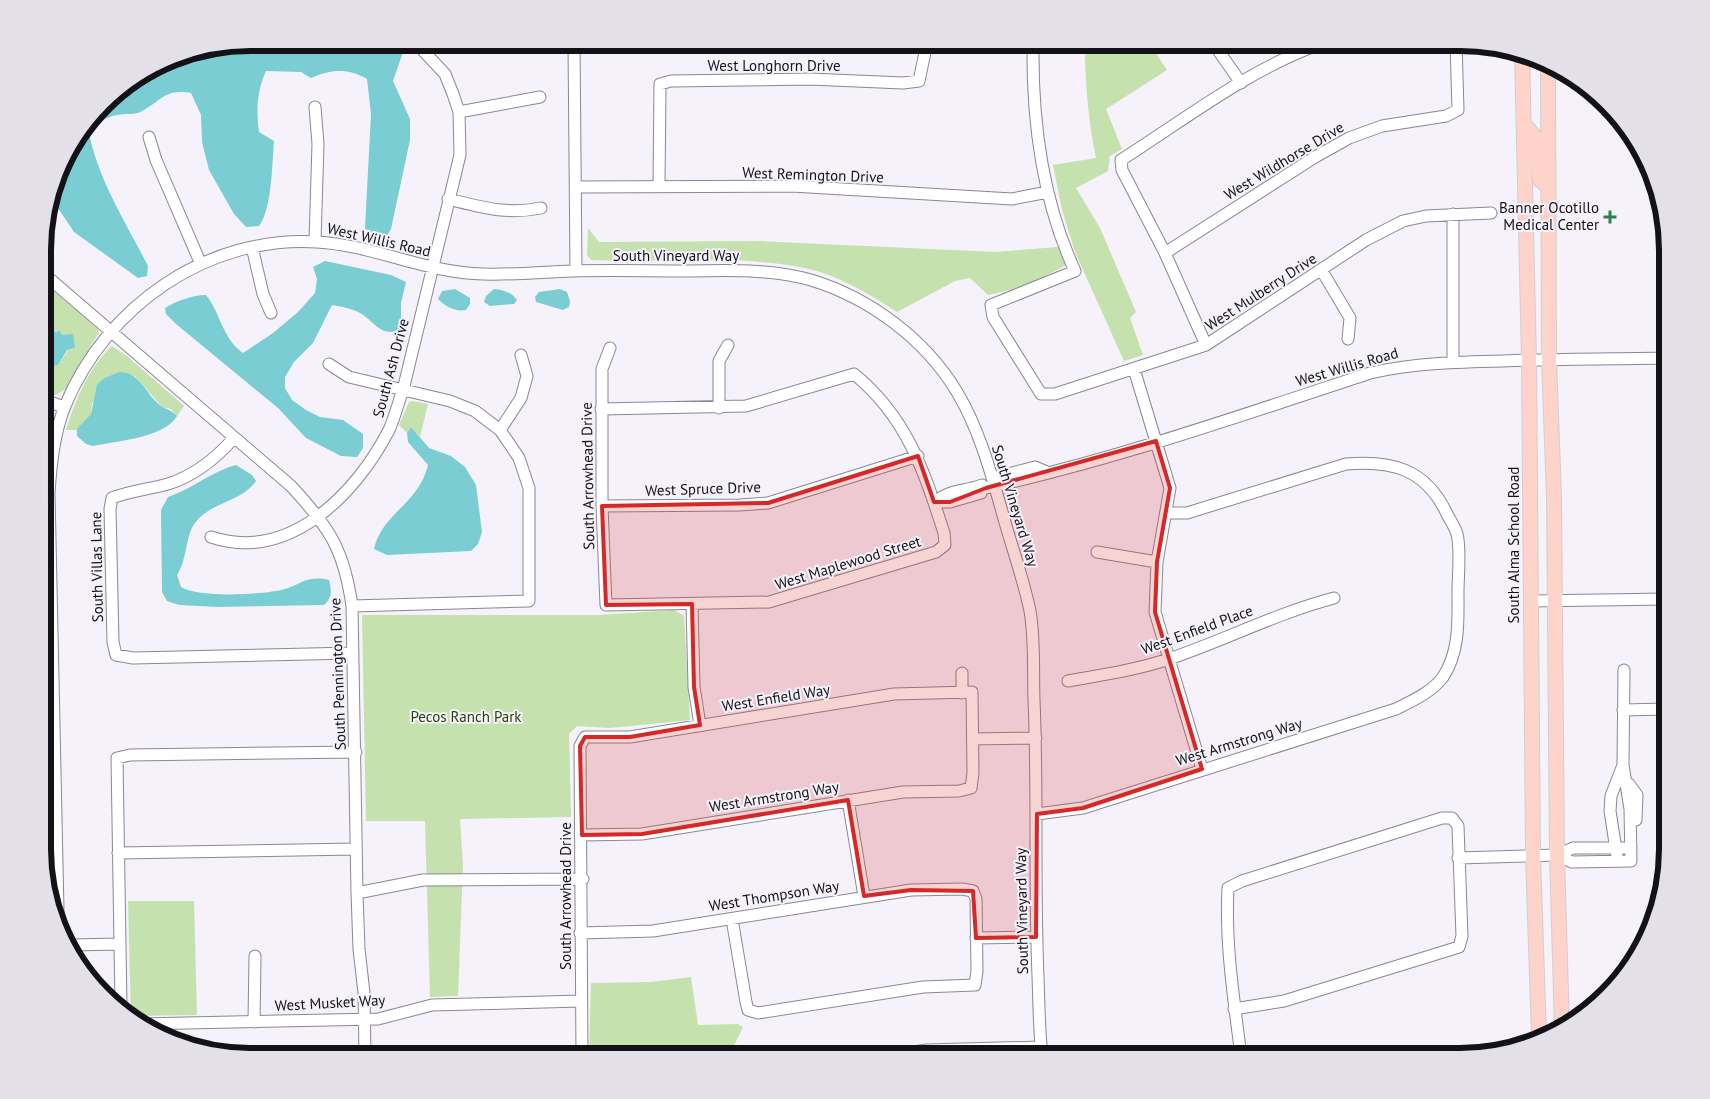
<svg xmlns="http://www.w3.org/2000/svg" width="1710" height="1099" font-family="'PT Sans',sans-serif">
<style>
.green{fill:#c5e1ad}
.water{fill:#7acdd2}
.lines{fill:none;stroke-linecap:round;stroke-linejoin:round}
.minor-casing{stroke:#8a8790;stroke-width:13}
.major-casing{stroke:#d0d0d0;stroke-width:16}
.minor{stroke:#fff;stroke-width:11}
.major{stroke:#fed3c9;stroke-width:14}
.marked{fill:#d62828;fill-opacity:0.2;stroke:#d62828;stroke-width:4;stroke-linejoin:round}
.poi-dot{fill:#2c8052;stroke:#f5f2fc;stroke-width:2}
.labels{text-anchor:middle;stroke-width:4;stroke-linejoin:round;paint-order:stroke}
.street-label{font-size:15px;fill:#131216;stroke:#f5f2fc}
.poi-label{font-size:15px;fill:#131216;stroke:#f5f2fc;text-anchor:end}
.park-label{font-size:15px;fill:#284206;stroke:#f5f2fc}
.rim{fill:none;stroke:#131216;stroke-width:6}
</style>
<rect width="100%" height="100%" fill="#f5f2fc"/>
<path class="green" d="M 1085,43 L 1138,43 L 1155,52 L 1167,70 L 1106,109 L 1122,149 L 1110,156 L 1108,171 L 1076,188 L 1100,228 L 1136,312 L 1130,318 L 1143,355 L 1124,361 L 1075,252 L 1062,210 L 1053,165 L 1096,158 C 1088,119 1085,82 1085,43 Z
M 588,228 L 599,242 L 758,241 L 995,252 L 1058,247 L 1066,265 C 1042,279 1015,290 988,295 L 970,278 L 955,281 L 897,312 C 869,294 838,275 805,268 C 735,254 662,263 591,260 L 587,255 Z
M 44,283 L 98,329 L 99,333 L 79,364 L 66,389 L 56,395 L 44,392 L 44,368 L 58,365 L 68,350 L 75,348 L 58,331 L 44,334 Z
M 112,346 L 127,356 L 184,406 L 177,416 L 171,409 L 162,407 L 135,376 L 92,403 L 91,414 L 77,430 L 66,430 C 75,401 89,367 112,346 Z
M 412,401 L 428,404 L 420,437 L 411,427 L 407,433 L 399,425 L 409,402 Z
M 674,610 L 684,616 L 690,720 L 610,728 L 577,726 L 569,734 L 571,817 L 460,819 L 463,865 L 458,996 L 430,997 L 425,821 L 366,821 L 362,615 L 599,615 Z
M 128,901 L 194,901 L 197,1015 L 131,1016 Z
M 691,977 L 698,1025 L 738,1024 L 743,1027 L 729,1056 L 589,1056 L 591,983 L 651,982 Z"/>
<path class="water" d="M 251,43 L 389,43 L 403,52 L 393,81 L 410,119 L 410,140 L 391,229 L 386,237 L 375,239 L 365,228 L 371,114 L 367,79 C 348,68 332,69 311,78 L 301,72 L 266,71 C 257,91 256,109 259,132 L 274,141 C 272,164 272,209 259,226 L 246,227 L 234,214 L 209,170 L 202,142 L 201,115 L 191,93 C 162,88 160,104 138,113 C 134,114 130,114 126,114 C 109,115 100,120 89,133 C 98,180 127,224 148,266 L 147,276 L 138,278 L 74,232 L 58,208 L 54,193 L 64,158 L 113,94 L 171,58 Z
M 325,261 L 391,275 L 406,282 L 401,303 L 401,328 C 383,340 374,321 360,313 C 351,308 342,307 332,305 L 313,343 L 294,362 L 285,377 L 285,388 L 292,400 L 306,410 L 320,417 L 343,420 L 363,434 L 363,448 L 357,457 L 341,456 L 306,438 L 278,408 L 176,324 L 166,314 L 165,308 C 176,301 193,295 206,295 C 221,314 222,338 243,353 L 273,333 L 298,312 L 315,293 L 317,279 L 313,267 Z
M 455,289 L 470,298 L 470,304 L 466,310 C 455,312 446,307 438,299 L 442,291 Z
M 494,289 C 504,290 511,292 517,300 L 514,304 L 490,306 L 484,302 L 486,296 Z
M 560,289 L 567,292 L 570,301 L 569,307 L 563,310 L 536,302 L 535,297 L 539,292 Z
M 60,331 L 62,335 L 73,334 L 75,348 L 67,350 L 58,365 L 44,368 L 44,341 L 54,340 L 53,332 Z
M 119,372 C 141,372 145,394 161,406 C 167,410 172,410 177,416 C 164,438 117,441 93,446 L 86,444 L 77,436 L 77,429 L 91,414 L 97,385 L 103,379 Z
M 411,427 L 429,448 L 451,456 L 465,467 L 476,485 L 482,532 L 478,544 L 471,551 L 387,555 L 374,549 C 382,513 419,504 428,465 L 408,442 L 407,433 Z
M 236,465 L 252,475 L 256,481 C 242,502 210,502 195,523 C 185,536 188,558 177,575 L 181,587 C 199,598 264,595 285,589 C 303,583 308,575 329,580 C 332,591 332,598 324,605 L 218,607 L 179,605 L 167,601 L 162,592 L 161,510 L 168,497 C 192,489 212,471 236,465 Z"/>
<g class="lines">
<g class="minor-casing">
<path id="minor" d="M 574,43 L 576,271
M 1033,43 C 1032,120 1042,200 1075,271 L 991,305 L 993,317 L 1041,394 L 1055,394 L 1206,345 L 1366,240 L 1403,221 L 1426,216 L 1491,213
M 1213,43 L 1241,83
M 315,107 L 318,144 L 315,241
M 459,112 L 540,97
M 149,137 L 156,160 L 200,262
M 659,186 L 660,84 L 671,81 L 810,79 L 903,83 L 919,81 L 927,43
M 576,187 L 792,186 L 1012,199 L 1048,192
M 448,199 C 481,207 506,215 541,208
M 1453,214 L 1453,362
M 252,247 L 263,294 L 271,313
M 1165,253 L 1315,157 L 1349,138 L 1382,126 L 1446,116 L 1458,110 L 1456,43
M 1322,271 L 1350,318 L 1348,339
M 44,274 L 291,486 C 329,527 344,549 352,606 L 357,893 L 359,949 L 364,993 L 365,1056
M 1206,345 L 1165,253 L 1122,170 L 1121,160 C 1184,120 1252,67 1323,43
M 329,364 L 349,377 L 450,401 L 475,411 L 500,430 L 519,458 L 529,488 L 529,601 L 352,606
M 1134,369 L 1170,488 L 1157,562 L 1155,612 L 1202,769
M 44,400 L 64,407
M 719,408 L 719,361 L 728,345
M 601,409 L 746,406 L 854,374 C 907,417 924,471 944,533 L 945,545 L 936,552 L 769,602 L 606,605 L 602,506 L 602,369 L 610,348
M 500,430 L 521,398 L 527,376 L 521,355
M 234,438 C 217,457 194,476 168,484 C 150,489 130,491 112,498 L 110,509 L 113,642 L 116,655 L 133,658 L 353,653
M 992,478 L 1035,467 L 1047,472
M 934,502 C 951,489 963,492 982,485 L 986,488 C 1116,459 1243,415 1370,373 C 1415,363 1457,362 1503,361 C 1557,359 1612,359 1667,358
M 934,502 L 950,502 L 981,493
M 602,506 L 740,505 L 768,503 L 918,456
M 211,537 C 289,563 356,494 389,430 C 395,417 398,403 403,390 L 460,155 L 459,112 L 453,94 L 445,74 L 416,43
M 1097,552 L 1157,562
M 1531,601 L 1667,599
M 692,604 L 694,687 L 700,725
M 962,673 L 962,693
M 1068,681 C 1102,675 1136,670 1169,659 C 1225,640 1277,613 1334,598
M 1623,710 L 1667,709
M 973,739 L 1036,738
M 1629,784 L 1637,795 L 1636,820
M 848,800 L 864,896
M 1037,814 L 1083,808 L 1396,709 C 1412,701 1432,692 1443,677 C 1460,651 1458,621 1458,592 C 1458,576 1461,549 1457,534 C 1455,527 1450,520 1447,514 C 1426,469 1392,460 1346,464 L 1187,513 L 1166,513
M 582,835 L 642,834 L 903,792 L 959,791 L 971,788 L 973,773 L 972,692 L 894,694 L 630,737 L 585,737 L 580,746 L 582,1056
M 118,853 L 356,849
M 1557,855 L 1572,862 L 1631,861 L 1630,809 L 1623,765 L 1624,670
M 1617,856 L 1610,811 L 1611,796 L 1623,765
M 1458,858 L 1557,855 L 1573,848 L 1631,848
M 357,893 L 423,880 L 583,879
M 58,911 L 49,493 C 51,464 54,433 65,406 C 106,306 208,235 317,242 C 373,245 426,273 483,274 C 512,275 542,272 572,271 C 610,270 649,271 688,271 C 729,270 771,269 811,280 C 870,298 925,339 957,392 C 978,427 990,469 1001,508 C 1010,542 1023,577 1030,611 C 1035,639 1033,671 1034,700 C 1038,792 1034,884 1038,976 C 1039,1003 1039,1030 1042,1056
M 580,933 L 653,931 L 911,890 L 962,889 L 973,891 L 976,899 L 977,971 L 975,985 L 923,987 L 758,1013 L 748,1010 L 746,1002 L 732,919
M 976,938 L 1036,937
M 70,945 L 119,944
M 121,1007 L 117,758 L 130,755 L 356,752
M 1234,1009 L 1284,1001 L 1459,947 L 1462,936 L 1458,826 L 1452,818 L 1442,818 L 1242,881 L 1228,888 C 1225,944 1234,1000 1241,1056
M 254,1022 L 255,956
M 140,1024 L 378,1019 L 432,1005 L 581,1001
M 886,1056 L 927,1050 L 1041,1047"/>
</g>
<g class="major-casing">
<path id="major" d="M 1522,53 L 1529,360 L 1533,857 L 1539,1036
M 1548,64 L 1549,360 L 1554,497 L 1557,855 L 1562,1029
M 1524,124 L 1535,137 L 1540,180 L 1548,187"/>
</g>
<use href="#minor" class="minor"/>
<use href="#major" class="major"/>
</g>
<path class="marked" d="M 1156,441 L 1170,488 L 1157,562 L 1155,612 L 1202,769 L 1083,808 L 1037,814 L 1036,937 L 976,938 L 973,891 L 911,890 L 864,896 L 848,800 L 642,834 L 582,835 L 580,746 L 585,737 L 630,737 L 700,725 L 694,687 L 692,604 L 606,605 L 602,506 L 768,503 L 918,456 L 934,502 L 950,502 L 986,488 Z"/>
<path class="poi-dot" d="M1607.5 209.5h5v5h5v5h-5v5h-5v-5h-5v-5h5z"/>
<g class="labels">
<g class="street-label">
<text x="774" y="71">West Longhorn Drive</text>
<text transform="translate(1284 161) rotate(-31)" y="5">West Wildhorse Drive</text>
<text transform="translate(813 175) rotate(2)" y="5">West Remington Drive</text>
<text transform="translate(379 240) rotate(13)" y="5">West Willis Road</text>
<text x="676" y="261">South Vineyard Way</text>
<text transform="translate(1261 292) rotate(-33)" y="5">West Mulberry Drive</text>
<text transform="translate(1347 367) rotate(-16)" y="5">West Willis Road</text>
<text transform="translate(391 368) rotate(-75)" y="5">South Ash Drive</text>
<text transform="translate(588 476) rotate(-91)" y="5">South Arrowhead Drive</text>
<text transform="translate(703 489) rotate(-2)" y="5">West Spruce Drive</text>
<text transform="translate(1015 506) rotate(73)" y="5">South Vineyard Way</text>
<text transform="translate(1514 545) rotate(-90)" y="5">South Alma School Road</text>
<text transform="translate(848 563) rotate(-17)" y="5">West Maplewood Street</text>
<text transform="translate(97 567) rotate(-91)" y="5">South Villas Lane</text>
<text transform="translate(1197 630) rotate(-20)" y="5">West Enfield Place</text>
<text transform="translate(338 674) rotate(-92)" y="5">South Pennington Drive</text>
<text transform="translate(776 698) rotate(-9)" y="5">West Enfield Way</text>
<text transform="translate(1239 742) rotate(-17)" y="5">West Armstrong Way</text>
<text transform="translate(774 797) rotate(-9)" y="5">West Armstrong Way</text>
<text transform="translate(566 896) rotate(-90)" y="5">South Arrowhead Drive</text>
<text transform="translate(774 896) rotate(-9)" y="5">West Thompson Way</text>
<text transform="translate(1022 911) rotate(-91)" y="5">South Vineyard Way</text>
<text transform="translate(330 1003) rotate(-3)" y="5">West Musket Way</text>
</g>
<g class="poi-label">
<text x="1599" y="213">Banner Ocotillo<tspan x="1599" dy="17">Medical Center</tspan></text>
</g>
<g class="park-label">
<text x="466" y="722">Pecos Ranch Park</text>
</g>
</g>
<path d="M0 0H1710V1099H0ZM250 51H1460A199 199 0 0 1 1659 250V849A199 199 0 0 1 1460 1048H250A199 199 0 0 1 51 849V250A199 199 0 0 1 250 51Z" fill="#e3e0ea" fill-rule="evenodd"/>
<path class="rim" d="M250 51H1460A199 199 0 0 1 1659 250V849A199 199 0 0 1 1460 1048H250A199 199 0 0 1 51 849V250A199 199 0 0 1 250 51Z"/>
</svg>
